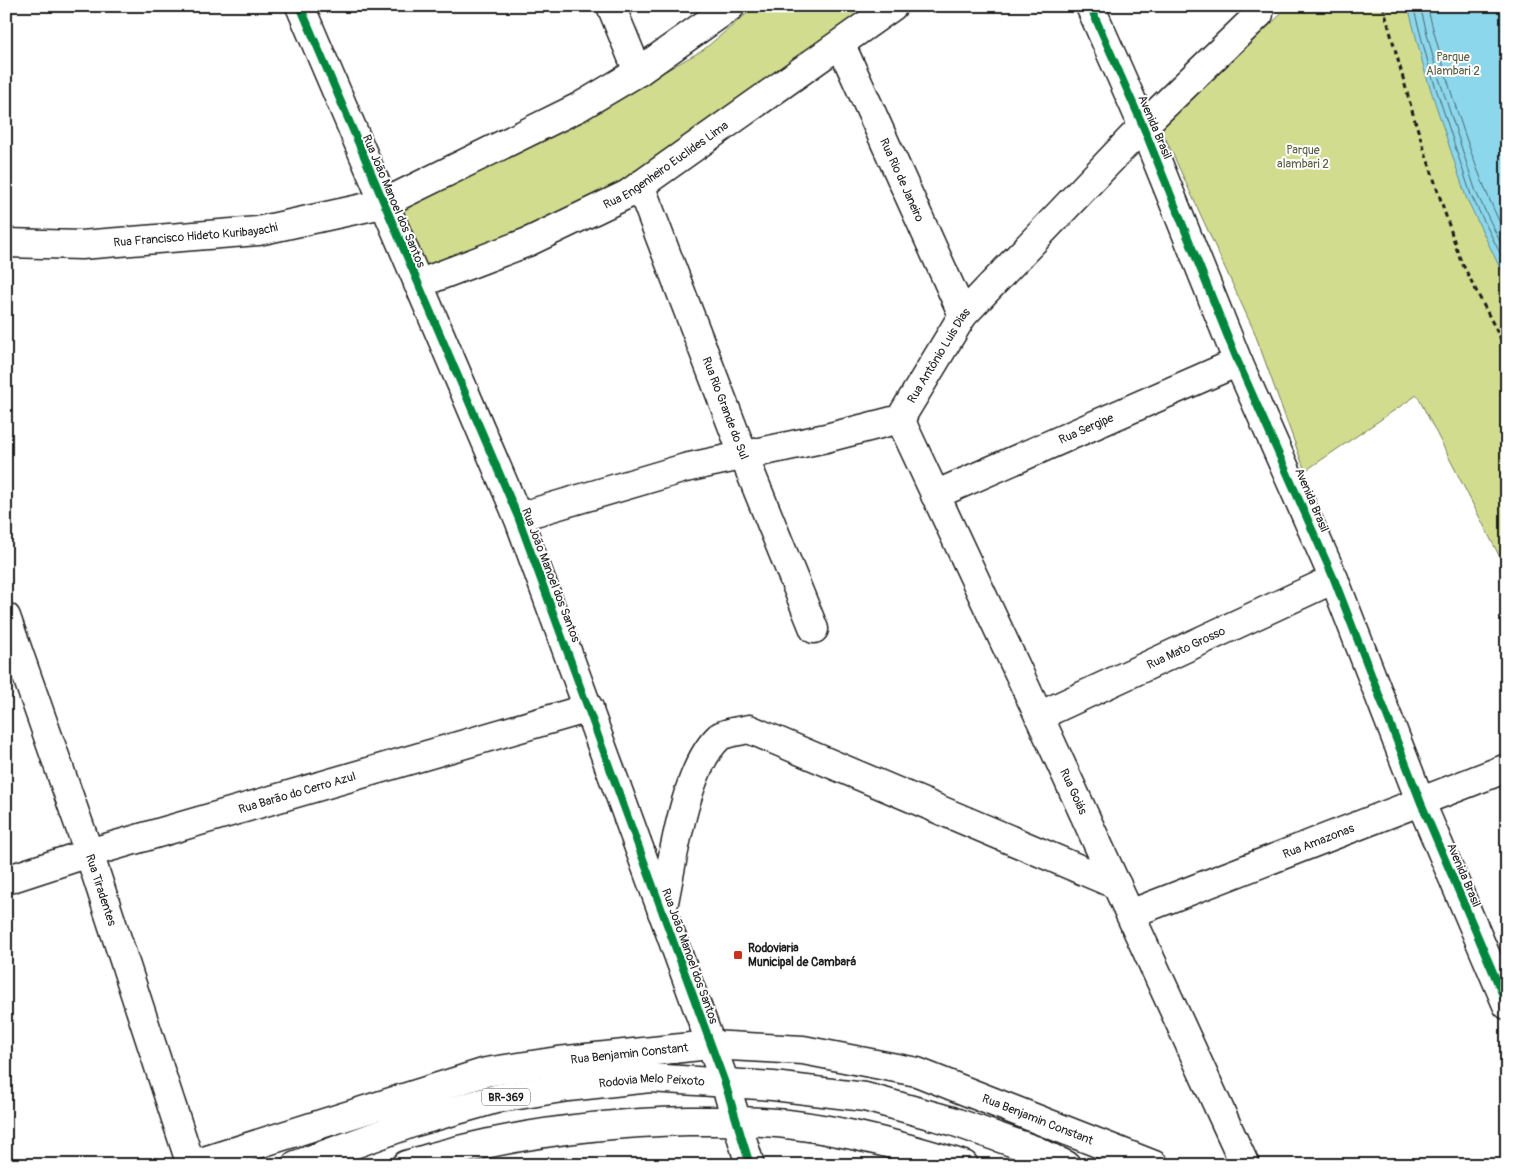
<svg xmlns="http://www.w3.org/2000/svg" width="1513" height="1171" font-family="Pangolin,sans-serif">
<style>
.green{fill:#d1dc8f;stroke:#767c56}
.water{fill:#8cd7ec;stroke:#5f8c99}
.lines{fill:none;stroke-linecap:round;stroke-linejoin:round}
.shore{stroke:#49676f;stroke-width:1}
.minor-casing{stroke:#1c1c1c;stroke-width:31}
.highway-casing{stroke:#1c1c1c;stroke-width:31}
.path{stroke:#1c1c1c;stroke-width:3;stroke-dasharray:5 4;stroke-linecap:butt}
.minor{stroke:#fff;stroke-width:28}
.highway{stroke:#fff;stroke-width:28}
.cycleway-casing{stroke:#fff;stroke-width:11}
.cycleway{stroke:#00873e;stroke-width:8}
.poi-dot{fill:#c8321e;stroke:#fff;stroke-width:2}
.labels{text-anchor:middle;stroke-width:4;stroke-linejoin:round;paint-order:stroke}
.shield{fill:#fff;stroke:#606060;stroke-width:1}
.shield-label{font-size:11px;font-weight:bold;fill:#1c1c1c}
.park-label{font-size:12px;fill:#5b5f44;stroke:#fff}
.street-label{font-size:12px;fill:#1c1c1c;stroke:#fff}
.poi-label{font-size:12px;font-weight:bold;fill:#1c1c1c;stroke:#fff;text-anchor:start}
</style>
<rect width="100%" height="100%" fill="#fff"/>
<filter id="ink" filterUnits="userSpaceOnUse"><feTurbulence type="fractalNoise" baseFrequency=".02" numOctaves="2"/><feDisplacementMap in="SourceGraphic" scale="10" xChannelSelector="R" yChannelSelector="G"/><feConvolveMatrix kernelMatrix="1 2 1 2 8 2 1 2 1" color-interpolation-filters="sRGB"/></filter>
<g filter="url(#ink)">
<path class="green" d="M 756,6 L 880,6 L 625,190 L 421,277 L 399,203 L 535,144 L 703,50 Z
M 1287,6 L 1507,6 L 1507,571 L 1417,395 L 1305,471 L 1254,331 L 1159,124 L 1276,19 Z"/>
<path class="water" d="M 1408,6 L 1507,6 L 1507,275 L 1499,266 L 1466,197 L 1425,72 Z"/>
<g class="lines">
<path class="shore" d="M 1413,6 L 1430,70 L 1471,195 L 1507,267
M 1420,6 L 1436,69 L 1476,192 L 1507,256
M 1427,6 C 1448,86 1471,164 1507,238"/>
<g class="minor-casing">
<g id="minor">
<path d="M 300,6 L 518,517 L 725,1083 L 750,1165"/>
<path d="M 611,6 L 638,72"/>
<path d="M 1090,6 L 1143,126 L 1238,362 L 1334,579 L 1421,803 L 1507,1005"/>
<path id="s1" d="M 841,45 L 963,315"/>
<path id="s2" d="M 640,185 L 743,454 L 814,629"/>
<path id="s3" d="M 6,243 L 81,245 L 258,231 L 382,204 L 579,107 L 638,72 L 731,6"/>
<path id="s4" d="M 418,284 L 528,242 L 628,194 L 893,6"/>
<path id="s5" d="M 900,419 L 1039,716 L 1245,1165"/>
<path id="s6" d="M 935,495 L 1238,362"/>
<path id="s7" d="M 518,517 L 685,468 L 826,438 L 900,419 L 963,315 L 1143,126 L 1259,14"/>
<path id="s8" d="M 6,617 L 89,853 L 191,1165"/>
<path id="s9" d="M 1039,716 L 1334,579"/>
<path id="s10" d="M 6,880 L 89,853 L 589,708"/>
<path d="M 662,912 C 672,866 684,769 719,737 C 726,732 741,731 749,729 L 1117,885"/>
<path id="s11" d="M 1130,914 L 1507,768"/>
<path id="s12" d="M 191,1165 L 486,1072 L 558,1061 L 710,1045 L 803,1050 L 917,1072 L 1154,1165"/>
<path d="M 406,1165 C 497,1136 593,1123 689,1121 C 722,1121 755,1120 787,1124 C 848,1131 906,1147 964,1165"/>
</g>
</g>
<g class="highway-casing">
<g id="highway">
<path id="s13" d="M 296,1165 L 415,1122 L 499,1098 L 568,1087 L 650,1078 L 773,1086 L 865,1097 L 952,1121 L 1037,1151 L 1066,1165"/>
</g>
</g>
<path class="path" d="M 1383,6 L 1415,121 L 1460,259 L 1507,351"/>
<use href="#minor" class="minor"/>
<use href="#highway" class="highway"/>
<g class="cycleway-casing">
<path id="cycleway" d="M 300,6 L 518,517 L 725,1083 L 750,1165
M 1090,6 L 1143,126 L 1238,362 L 1334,579 L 1421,803 L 1507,1005"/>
</g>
<use href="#cycleway" class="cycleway"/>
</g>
</g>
<rect class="poi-dot" x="733" y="950" width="10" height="10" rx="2.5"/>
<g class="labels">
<rect class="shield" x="482" y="1088.5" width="48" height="17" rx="4"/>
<g class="shield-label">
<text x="506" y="1101">BR-369</text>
</g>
<g class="park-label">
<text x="1453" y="61">Parque<tspan x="1453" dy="14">Alambari 2</tspan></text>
<text x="1303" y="154">Parque<tspan x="1303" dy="14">alambari 2</tspan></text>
</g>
<g class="street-label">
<text transform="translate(1155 127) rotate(67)" y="4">Avenida Brasil</text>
<text dy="4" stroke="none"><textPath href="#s4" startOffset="276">Rua Engenheiro Euclides Lima</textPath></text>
<text dy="4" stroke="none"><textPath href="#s1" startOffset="148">Rua Rio de Janeiro</textPath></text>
<text transform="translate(394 201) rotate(67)" y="4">Rua João Manoel dos Santos</text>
<text dy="4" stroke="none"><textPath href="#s3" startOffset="190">Rua Francisco Hideto Kuribayachi</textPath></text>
<text dy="4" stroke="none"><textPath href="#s7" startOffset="469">Rua Antônio Luis Dias</textPath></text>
<text dy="4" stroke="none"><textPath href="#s2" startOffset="239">Rua Rio Grande do Sul</textPath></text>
<text dy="4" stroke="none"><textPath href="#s6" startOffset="165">Rua Sergipe</textPath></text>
<text transform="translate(1312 500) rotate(67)" y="4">Avenida Brasil</text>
<text transform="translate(551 575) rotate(69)" y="4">Rua João Manoel dos Santos</text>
<text dy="4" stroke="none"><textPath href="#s9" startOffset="162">Rua Mato Grosso</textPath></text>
<text dy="4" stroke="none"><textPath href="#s5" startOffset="411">Rua Goiás</textPath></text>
<text dy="4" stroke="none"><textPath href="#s10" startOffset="304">Rua Barão do Cerro Azul</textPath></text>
<text dy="4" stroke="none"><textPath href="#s11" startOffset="202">Rua Amazonas</textPath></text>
<text transform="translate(1464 875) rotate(67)" y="4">Avenida Brasil</text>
<text dy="4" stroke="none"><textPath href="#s8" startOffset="289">Rua Tiradentes</textPath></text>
<text transform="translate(690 956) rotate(70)" y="4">Rua João Manoel dos Santos</text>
<text dy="4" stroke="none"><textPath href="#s12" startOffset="454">Rua Benjamin Constant</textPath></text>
<text dy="4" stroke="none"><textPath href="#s13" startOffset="368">Rodovia Melo Peixoto</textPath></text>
<text dy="4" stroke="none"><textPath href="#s12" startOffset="874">Rua Benjamin Constant</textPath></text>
</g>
<g class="poi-label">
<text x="748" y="952">Rodoviaria<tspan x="748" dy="14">Municipal de Cambará</tspan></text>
</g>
</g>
<rect width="1513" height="1171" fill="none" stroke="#fff" stroke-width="25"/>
<rect x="12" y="12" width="1488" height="1146" fill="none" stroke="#1c1c1c" stroke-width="2" filter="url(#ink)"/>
</svg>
